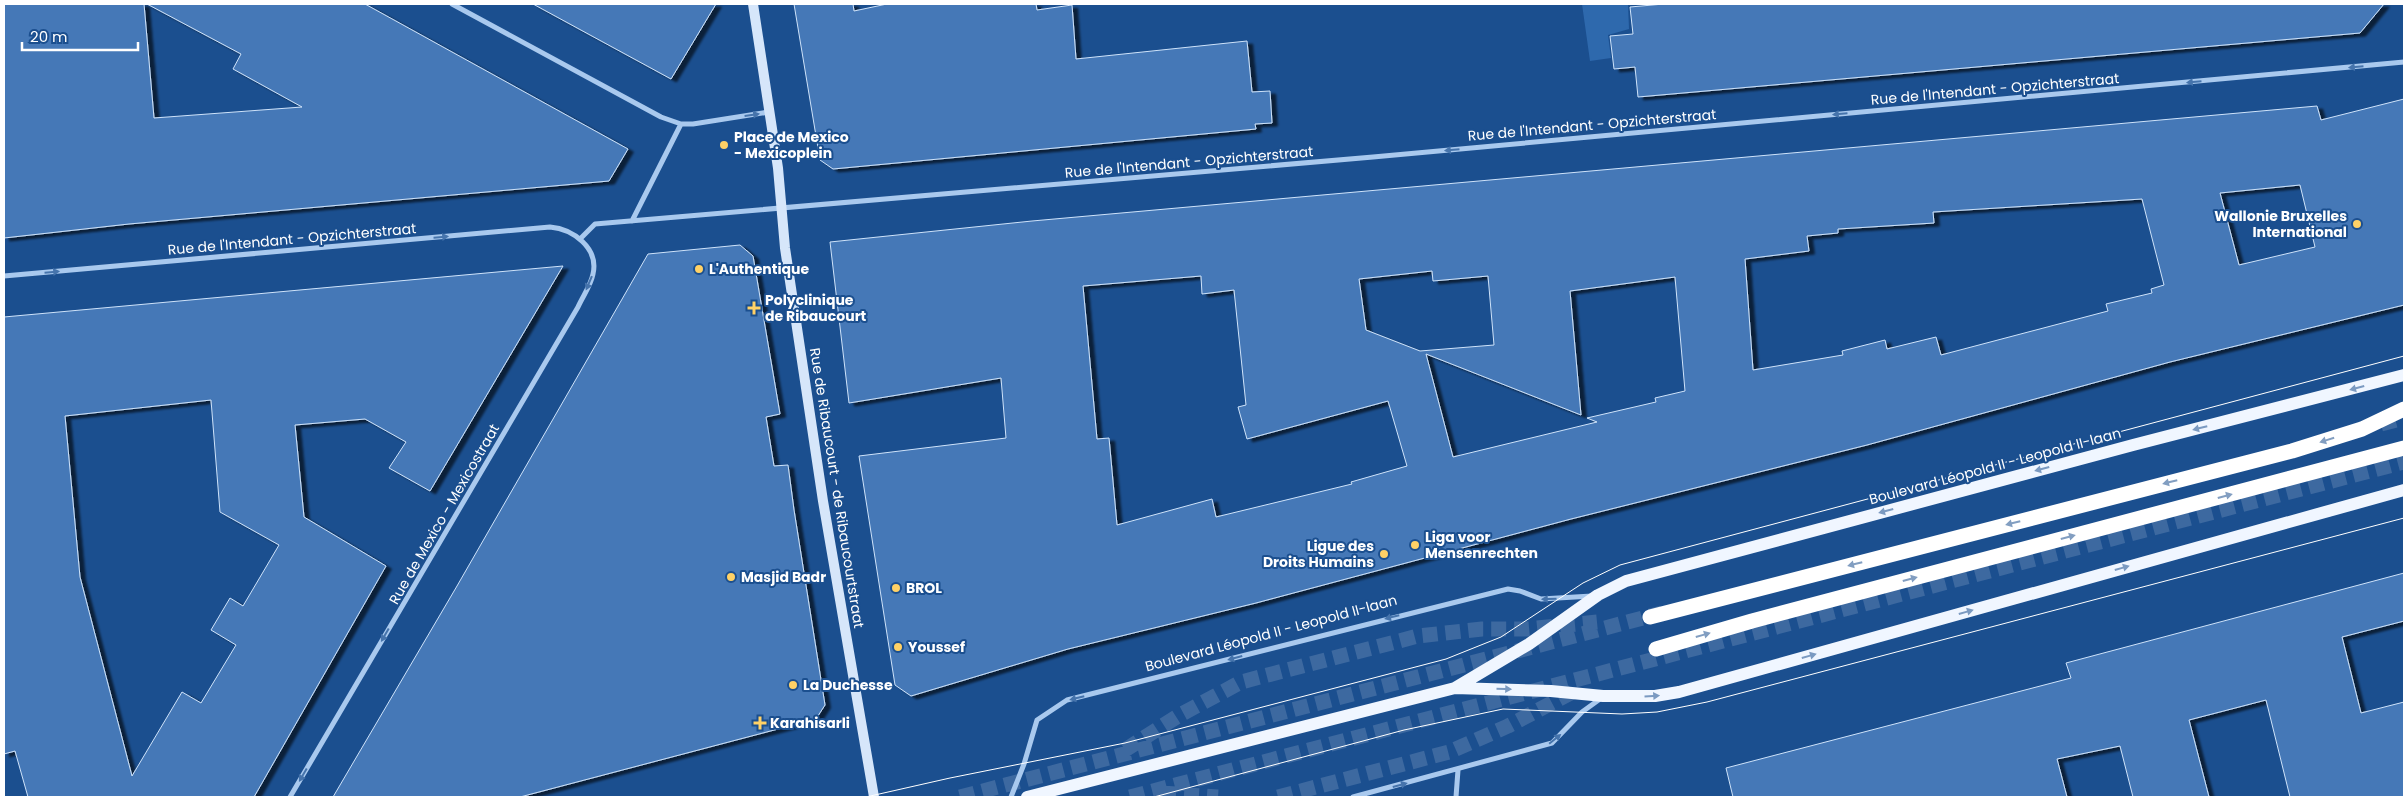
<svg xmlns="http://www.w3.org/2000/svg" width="2408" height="801" font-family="Poppins,sans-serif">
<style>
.green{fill:#2e69ad}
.building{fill:#4478b7;stroke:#cfe3fa;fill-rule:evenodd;filter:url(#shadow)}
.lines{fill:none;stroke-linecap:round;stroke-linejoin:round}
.highway-tunnel{stroke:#3d69a0;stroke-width:15;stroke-dasharray:15 8;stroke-linecap:butt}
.street{stroke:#a9c9ee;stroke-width:5}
.secondary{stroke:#d6e6fa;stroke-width:10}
.primary{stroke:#f0f6ff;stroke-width:12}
.highway{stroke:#fff;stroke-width:15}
.tram{stroke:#fff;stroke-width:1}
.oneway{fill:#4674ac}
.oneway2{fill:#7b9ac1}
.oneway3{fill:#829ec1}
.poi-dot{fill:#ffd166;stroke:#1b4f8f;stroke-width:2}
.labels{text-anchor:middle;stroke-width:4;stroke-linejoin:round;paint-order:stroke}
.street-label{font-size:14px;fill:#fff;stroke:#1b4f8f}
.poi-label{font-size:14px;font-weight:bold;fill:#fff;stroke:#1b4f8f;text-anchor:start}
</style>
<defs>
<filter id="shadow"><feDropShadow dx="5.5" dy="3" stdDeviation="1" flood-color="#0009"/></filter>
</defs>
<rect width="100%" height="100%" fill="#1b4f8f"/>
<path class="green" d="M 1582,4 L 1628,4 L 1629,29 L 1608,35 L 1611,58 L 1590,61 Z"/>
<path class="building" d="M 4,4 L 144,4 L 154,118 L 302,107 L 233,69 L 241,54 L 147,4 L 365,4 L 628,149 L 609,181 L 129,224 L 4,238 Z
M 533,4 L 716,4 L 671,79 Z
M 794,4 L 853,4 L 854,11 L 887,4 L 1036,4 L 1037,10 L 1072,5 L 1076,59 L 1247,41 L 1252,92 L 1270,91 L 1272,123 L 1255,124 L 1256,129 L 833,169 L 820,160 Z
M 1664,4 L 2384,4 L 2360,33 L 1638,97 L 1635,67 L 1614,69 L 1610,36 L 1633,34 L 1630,7 Z
M 2404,99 L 2404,305 L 2170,362 L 1867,445 L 1571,519 L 1256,603 L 1068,649 L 911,696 L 895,685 L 859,456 L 1006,438 L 1001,378 L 849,403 L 830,242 L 1032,221 L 2317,106 L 2321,120 ZM 2300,185 L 2315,247 L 2239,265 L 2220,193 ZM 2142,199 L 2164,285 L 2151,289 L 2152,293 L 2106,304 L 2108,311 L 1941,355 L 1936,337 L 1887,349 L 1885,340 L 1842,351 L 1843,355 L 1753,370 L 1745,259 L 1809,251 L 1807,236 L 1838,233 L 1838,229 L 1934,223 L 1933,212 ZM 1432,271 L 1433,281 L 1488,276 L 1494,345 L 1420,351 L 1366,330 L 1359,279 ZM 1201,276 L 1202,294 L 1234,290 L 1246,405 L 1238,407 L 1247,439 L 1388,401 L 1407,466 L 1351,482 L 1352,484 L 1216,517 L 1212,499 L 1117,525 L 1109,438 L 1097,439 L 1083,286 ZM 1675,277 L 1685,391 L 1655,398 L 1656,402 L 1587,418 L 1597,422 L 1453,457 L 1426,354 L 1581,415 L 1570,291 Z
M 740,245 L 753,256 L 780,414 L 766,417 L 774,466 L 788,465 L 794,510 L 825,705 L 816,719 L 520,797 L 333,797 L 457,586 L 648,254 Z
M 563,266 L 430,491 L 389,468 L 406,442 L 365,419 L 295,425 L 304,517 L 386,566 L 254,797 L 28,797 L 15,751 L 4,754 L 4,317 ZM 211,400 L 220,512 L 279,545 L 243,606 L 230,598 L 211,630 L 236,645 L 201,703 L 182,692 L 132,776 L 80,577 L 65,416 Z
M 2404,573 L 2404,621 L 2342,637 L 2361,713 L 2404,702 L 2404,797 L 2290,797 L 2266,700 L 2189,720 L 2209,797 L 2133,797 L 2120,746 L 2057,759 L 2067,797 L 1733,797 L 1726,768 L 2071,678 L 2066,663 Z"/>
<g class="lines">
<path class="highway-tunnel" d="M 2381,424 L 2404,418
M 1125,750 L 1178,716 L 1241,682 L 1418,636 L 1482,629 L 1526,629 L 1597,622
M 1161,793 L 1218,797
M 960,797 L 1662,613
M 1130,797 L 2404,462
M 1278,797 L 1449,752 L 1508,726 L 1578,689"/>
<path class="street" d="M 452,4 L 661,117 L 681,124 L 693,124 L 769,112
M 632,221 L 681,124
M 580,239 L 595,224 L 1373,157 L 2404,62
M 4,276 L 550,227 C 573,229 599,248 593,274 C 591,285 583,296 578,307 L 290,797
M 1011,797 L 1024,764 L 1037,720 L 1067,700 L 1508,589 L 1520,591 L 1541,599 L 1592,596
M 1353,797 L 1552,743 L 1582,712 L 1600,699
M 1456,797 L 1458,770"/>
<path class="secondary" d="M 753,4 L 778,168 L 785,248 L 823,501 L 874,797"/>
<path class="primary" d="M 1455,688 L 1529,644 L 1598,595 L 1626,581 L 2133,445 L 2404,375
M 1027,797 L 1455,688 L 1551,691 L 1603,696 L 1655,696 L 1679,692 L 2404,490"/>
<path class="highway" d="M 1650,617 L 2292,451 L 2362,429 L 2404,409
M 1656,649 L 1752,621 L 2404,448"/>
<path class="tram" d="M 866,797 L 950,778 L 1125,743 L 1446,659 L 1501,637 L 1583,583 L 1620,565 L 2404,356
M 1154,797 L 1404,730 L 1503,709 L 1622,714 L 1657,712 L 1707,702 L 2404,518"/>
</g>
<defs><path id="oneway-solid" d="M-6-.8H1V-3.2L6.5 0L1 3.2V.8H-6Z" transform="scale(1.25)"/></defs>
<g class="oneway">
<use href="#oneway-solid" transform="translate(2356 67) rotate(175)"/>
<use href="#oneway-solid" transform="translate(2194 82) rotate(175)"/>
<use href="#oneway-solid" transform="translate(1840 114) rotate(175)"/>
<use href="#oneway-solid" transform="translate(752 115) rotate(-8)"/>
<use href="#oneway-solid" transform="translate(1452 150) rotate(175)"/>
<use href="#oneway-solid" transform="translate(441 237) rotate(-5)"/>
<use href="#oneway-solid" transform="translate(52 272) rotate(-5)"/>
<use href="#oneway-solid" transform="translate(589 283) rotate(113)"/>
<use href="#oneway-solid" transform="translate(1549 599) rotate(179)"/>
<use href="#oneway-solid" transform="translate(1392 617) rotate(166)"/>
<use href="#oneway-solid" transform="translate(385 635) rotate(120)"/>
<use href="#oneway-solid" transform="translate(1235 658) rotate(165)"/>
<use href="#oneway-solid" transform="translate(1077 698) rotate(166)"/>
<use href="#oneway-solid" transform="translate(1555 739) rotate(-39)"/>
<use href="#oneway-solid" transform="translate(303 775) rotate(120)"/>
<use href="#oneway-solid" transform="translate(1400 785) rotate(-15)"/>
</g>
<g class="oneway2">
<use href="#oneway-solid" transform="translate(2357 388) rotate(165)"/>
<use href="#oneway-solid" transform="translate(2200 428) rotate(166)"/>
<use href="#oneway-solid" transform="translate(2042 469) rotate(165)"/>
<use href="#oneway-solid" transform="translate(1886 511) rotate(165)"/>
<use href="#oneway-solid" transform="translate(2122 568) rotate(-16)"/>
<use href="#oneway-solid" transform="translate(1966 612) rotate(-16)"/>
<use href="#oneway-solid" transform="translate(1809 656) rotate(-16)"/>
<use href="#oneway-solid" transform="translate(1504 689) rotate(2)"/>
<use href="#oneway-solid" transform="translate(1652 696) rotate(-4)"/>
</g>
<g class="oneway3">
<use href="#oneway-solid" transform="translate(2327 440) rotate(163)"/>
<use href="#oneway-solid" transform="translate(2170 482) rotate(166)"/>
<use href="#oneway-solid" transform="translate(2225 496) rotate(-15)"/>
<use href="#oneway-solid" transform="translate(2013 523) rotate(166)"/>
<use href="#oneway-solid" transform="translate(2068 537) rotate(-15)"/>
<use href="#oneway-solid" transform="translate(1855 564) rotate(166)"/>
<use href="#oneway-solid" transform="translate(1910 579) rotate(-15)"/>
<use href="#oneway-solid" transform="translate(1703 635) rotate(-16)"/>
</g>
<g class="poi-dot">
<circle cx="724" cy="145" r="5"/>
<circle cx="2357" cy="224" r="5"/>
<circle cx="699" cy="269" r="5"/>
<path d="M751.5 300.5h5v5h5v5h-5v5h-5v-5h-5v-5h5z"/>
<circle cx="1415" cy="545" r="5"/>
<circle cx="1384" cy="554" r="5"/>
<circle cx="731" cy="577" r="5"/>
<circle cx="896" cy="588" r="5"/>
<circle cx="898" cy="647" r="5"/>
<circle cx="793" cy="685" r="5"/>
<path d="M757.5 715.5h5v5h5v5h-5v5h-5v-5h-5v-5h5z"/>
</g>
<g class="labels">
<g class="street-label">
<text transform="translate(1995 89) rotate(-5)" y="5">Rue de l'Intendant - Opzichterstraat</text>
<text transform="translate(1592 125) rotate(-5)" y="5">Rue de l'Intendant - Opzichterstraat</text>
<text transform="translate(1189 162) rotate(-5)" y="5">Rue de l'Intendant - Opzichterstraat</text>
<text transform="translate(292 239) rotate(-5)" y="5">Rue de l'Intendant - Opzichterstraat</text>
<text transform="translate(1995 466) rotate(-15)" y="5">Boulevard Léopold II - Leopold II-laan</text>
<text transform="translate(837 488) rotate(81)" y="5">Rue de Ribaucourt - de Ribaucourtstraat</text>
<text transform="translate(444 514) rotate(-60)" y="5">Rue de Mexico - Mexicostraat</text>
<text transform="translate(1271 633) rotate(-15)" y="5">Boulevard Léopold II - Leopold II-laan</text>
</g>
<g class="poi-label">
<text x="734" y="142">Place de Mexico<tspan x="734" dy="16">- Mexicoplein</tspan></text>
<text x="2347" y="221" text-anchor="end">Wallonie Bruxelles<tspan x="2347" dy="16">International</tspan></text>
<text x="709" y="274">L'Authentique</text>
<text x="765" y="305">Polyclinique<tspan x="765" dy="16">de Ribaucourt</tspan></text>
<text x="1425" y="542">Liga voor<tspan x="1425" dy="16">Mensenrechten</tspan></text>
<text x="1374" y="551" text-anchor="end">Ligue des<tspan x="1374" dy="16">Droits Humains</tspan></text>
<text x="741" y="582">Masjid Badr</text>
<text x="906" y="593">BROL</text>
<text x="908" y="652">Youssef</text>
<text x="803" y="690">La Duchesse</text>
<text x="770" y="728">Karahisarli</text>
</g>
</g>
<rect width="2408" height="801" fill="none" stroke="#ffffff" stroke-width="10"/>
<path d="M22 42v8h116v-8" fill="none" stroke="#ffffff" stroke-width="2.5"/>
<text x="30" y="42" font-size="15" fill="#ffffff" stroke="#1b4f8f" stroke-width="4" paint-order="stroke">20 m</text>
</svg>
